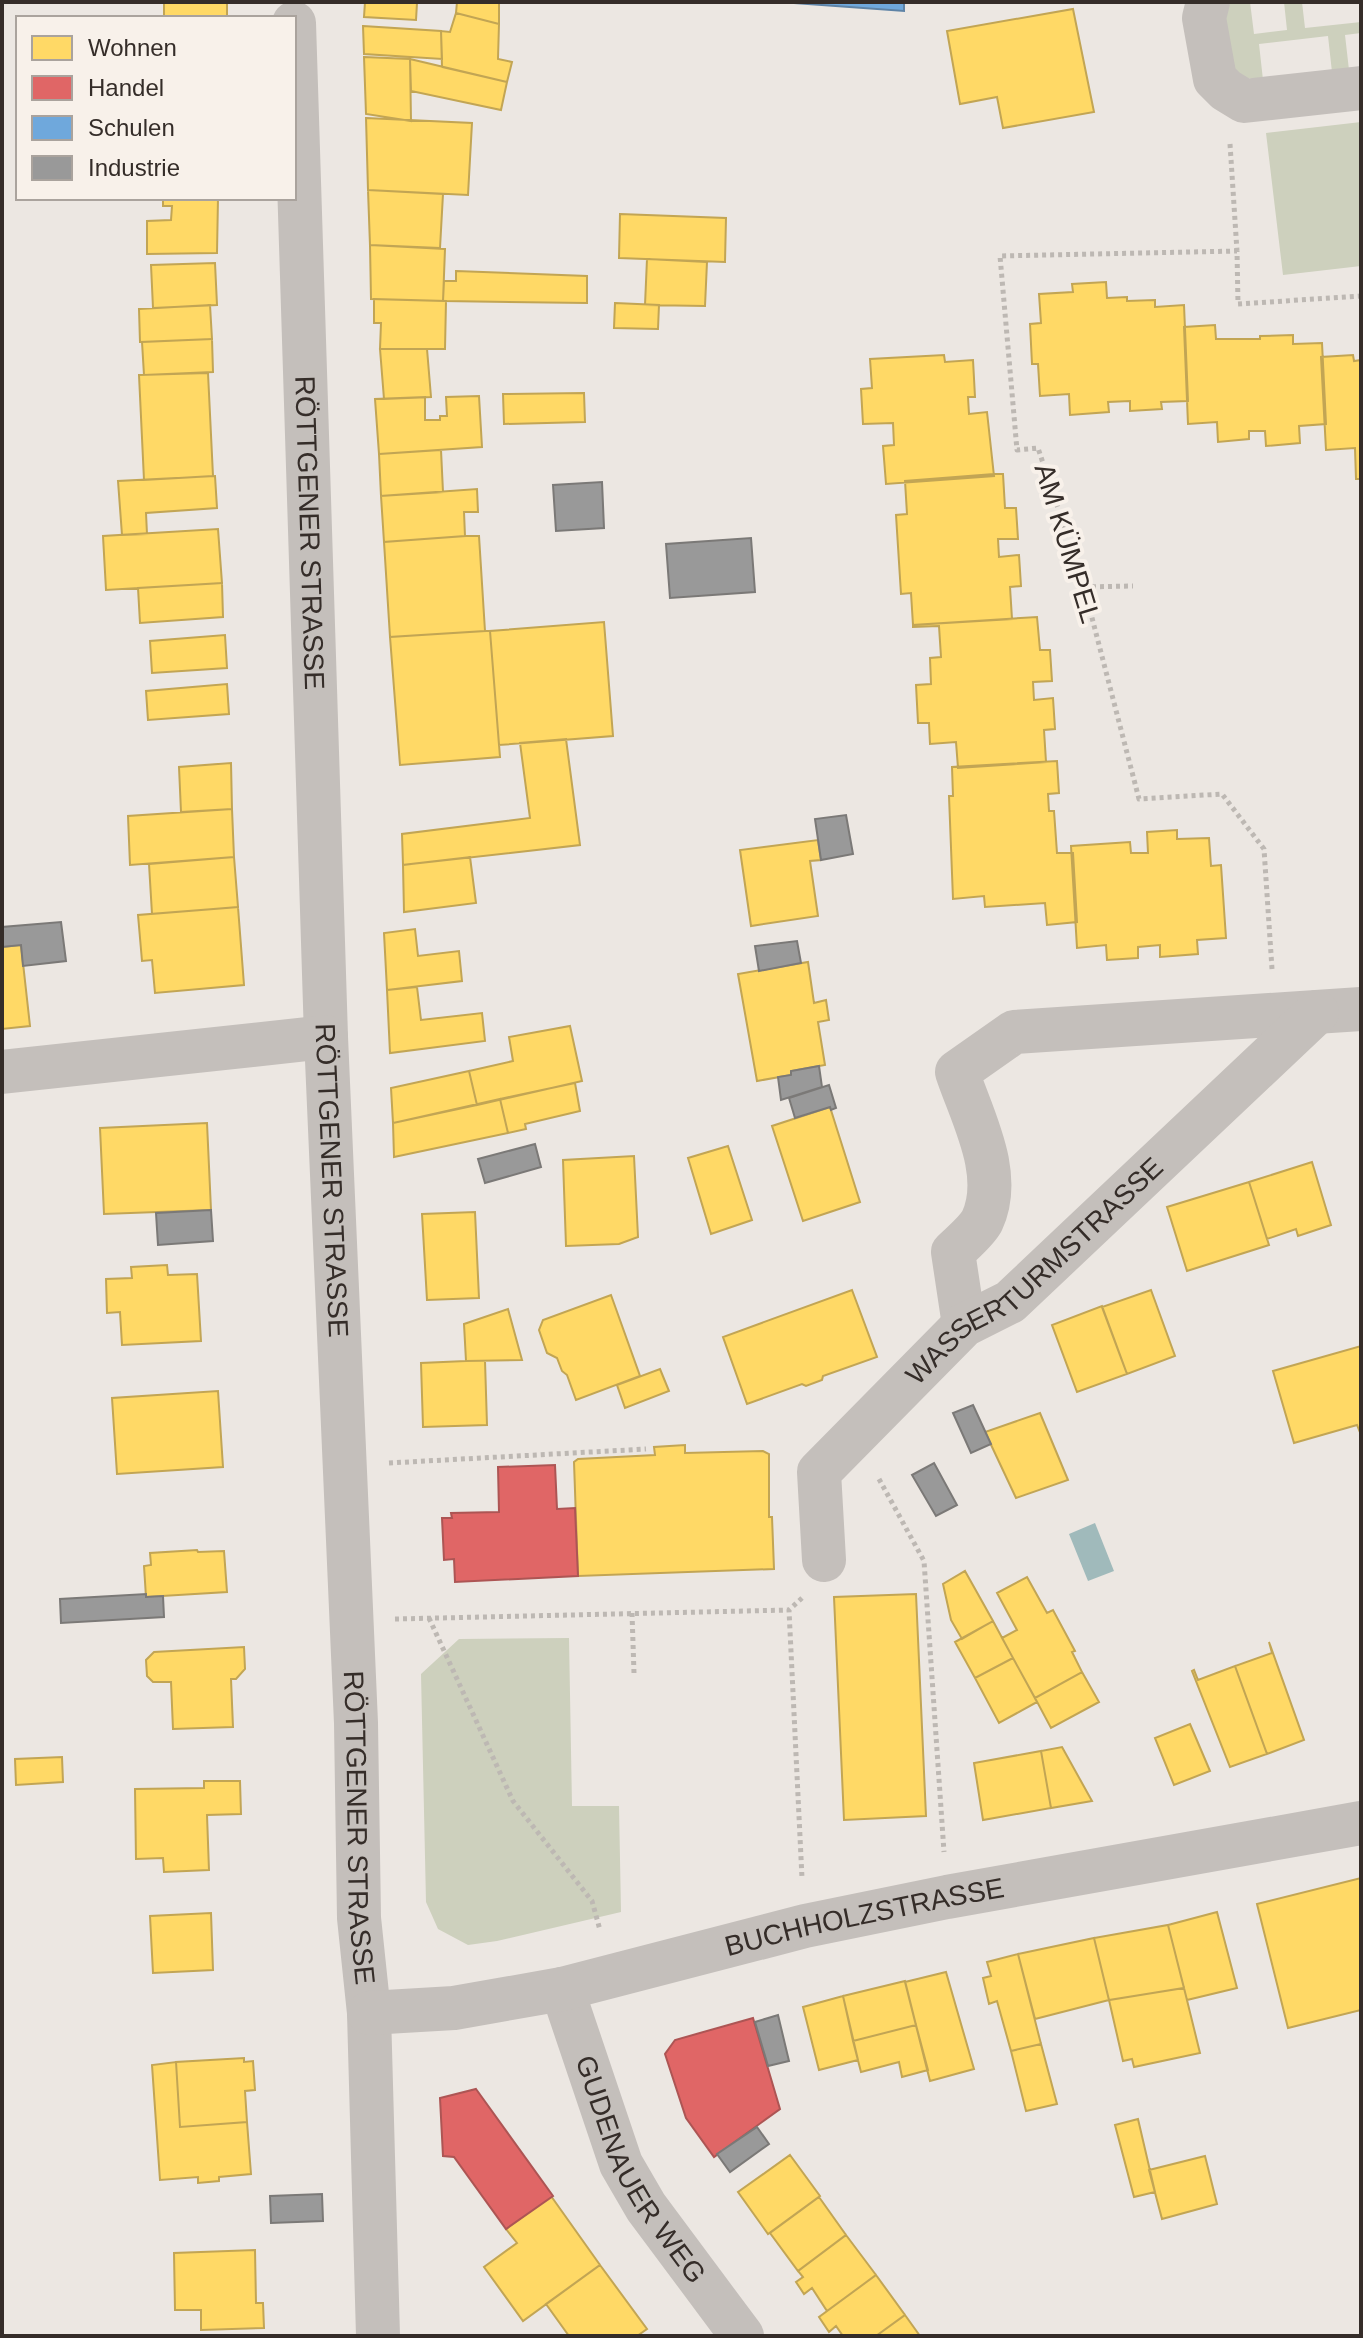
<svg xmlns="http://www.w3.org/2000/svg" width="1363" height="2338" font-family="Arial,sans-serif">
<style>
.green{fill:#cdd0bd}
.water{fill:#a0babb}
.homes{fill:#ffd966;stroke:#c2a554;stroke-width:2}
.shops{fill:#e06666;stroke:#ad5554;stroke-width:2}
.schools{fill:#6fa8dc;stroke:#5e83a6;stroke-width:2}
.industry{fill:#999;stroke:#7b7977;stroke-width:2}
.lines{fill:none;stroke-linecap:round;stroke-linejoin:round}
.path{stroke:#bdb8b3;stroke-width:5;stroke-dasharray:4 4;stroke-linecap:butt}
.minor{stroke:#c4bfbb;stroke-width:44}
.labels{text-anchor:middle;stroke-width:8;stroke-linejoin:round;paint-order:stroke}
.street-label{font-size:28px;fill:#352d29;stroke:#f8f1ea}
</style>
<rect width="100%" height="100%" fill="#ece7e2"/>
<path class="green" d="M 1232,2 L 1250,2 L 1254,34 L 1287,30 L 1284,2 L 1302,2 L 1305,28 L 1361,22 L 1361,33 L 1345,35 L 1349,70 L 1332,72 L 1328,36 L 1259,44 L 1263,80 L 1236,77 L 1223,11 Z
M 1361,122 L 1361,266 L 1283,275 L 1266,133 Z
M 569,1638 L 572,1806 L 619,1806 L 621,1912 L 497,1941 L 468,1945 L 438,1929 L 426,1902 L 421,1674 L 459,1639 Z"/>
<path class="water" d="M 1095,1523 L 1114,1571 L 1088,1581 L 1069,1534 Z"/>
<path class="homes" d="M 164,2 L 227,2 L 227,18 L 164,18 Z
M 365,2 L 417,3 L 416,20 L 364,17 Z
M 457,2 L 499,2 L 499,24 L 456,13 Z
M 1073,9 L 1094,112 L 1003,128 L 997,97 L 960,104 L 947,31 Z
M 456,13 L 499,24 L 498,59 L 512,62 L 507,82 L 442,67 L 441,31 L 450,32 Z
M 363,26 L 441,31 L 442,59 L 364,54 Z
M 364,57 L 410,59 L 411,121 L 366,114 Z
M 410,59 L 507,82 L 501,110 L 411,91 Z
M 366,118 L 472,123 L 468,195 L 368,190 Z
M 368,190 L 443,194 L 440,248 L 370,245 Z
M 163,198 L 218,198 L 217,253 L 147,254 L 147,221 L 171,220 L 172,206 L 163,206 Z
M 620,214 L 726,218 L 725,262 L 619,258 Z
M 370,245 L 445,249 L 443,301 L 371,299 Z
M 647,259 L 707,262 L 705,306 L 645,305 Z
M 215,263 L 217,305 L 153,308 L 151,265 Z
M 456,271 L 587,276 L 587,303 L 443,301 L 444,281 L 456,281 Z
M 1106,282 L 1107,298 L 1127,297 L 1127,301 L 1155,300 L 1155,307 L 1184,305 L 1188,401 L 1161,402 L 1162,409 L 1130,411 L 1130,401 L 1108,402 L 1109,412 L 1070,415 L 1069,394 L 1040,396 L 1038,364 L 1032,364 L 1030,324 L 1041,323 L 1039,294 L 1073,292 L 1072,284 Z
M 374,299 L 446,301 L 445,349 L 380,349 L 381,323 L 374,323 Z
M 615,303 L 659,305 L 658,329 L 614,328 Z
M 210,305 L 212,339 L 140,342 L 139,309 Z
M 1215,325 L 1216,339 L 1260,339 L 1260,336 L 1293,335 L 1293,344 L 1322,343 L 1326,424 L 1299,426 L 1300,443 L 1266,446 L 1265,431 L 1249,431 L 1249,439 L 1218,442 L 1217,422 L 1188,424 L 1184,327 Z
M 212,339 L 213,372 L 144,375 L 142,342 Z
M 380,349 L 427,349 L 431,397 L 384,399 Z
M 944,355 L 945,362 L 973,360 L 975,397 L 968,397 L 969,414 L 987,412 L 994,476 L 886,484 L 883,446 L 894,445 L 893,423 L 863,424 L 861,389 L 872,388 L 870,359 Z
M 1353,355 L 1354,361 L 1361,360 L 1361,479 L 1356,479 L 1355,448 L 1326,450 L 1321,357 Z
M 208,373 L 213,476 L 144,480 L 139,375 Z
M 584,393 L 585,422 L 504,424 L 503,394 Z
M 479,396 L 482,447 L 379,454 L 375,399 L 425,397 L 425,420 L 440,420 L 440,416 L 447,416 L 446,397 Z
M 441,450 L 443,492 L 381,496 L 379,454 Z
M 994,474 L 1003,474 L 1005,508 L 1016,508 L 1018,539 L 998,539 L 999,557 L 1019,555 L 1021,586 L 1010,587 L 1012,619 L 913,625 L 911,593 L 901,594 L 896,515 L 907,514 L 905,481 Z
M 215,476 L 217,508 L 146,513 L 147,534 L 122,535 L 118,481 Z
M 477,489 L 478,512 L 464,512 L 465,536 L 384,542 L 381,496 Z
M 218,529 L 222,583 L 106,590 L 103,536 Z
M 465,536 L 479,536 L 485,631 L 390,637 L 384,542 Z
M 222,583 L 223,617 L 140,623 L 138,588 Z
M 1037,617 L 1040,650 L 1050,650 L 1052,681 L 1033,682 L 1034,700 L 1053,698 L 1055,729 L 1044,730 L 1046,762 L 958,768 L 956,742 L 930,744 L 929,723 L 918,723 L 916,685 L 931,684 L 930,658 L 941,657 L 939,626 L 913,627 L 913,625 Z
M 604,622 L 613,736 L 499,745 L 490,631 Z
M 485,631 L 490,631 L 500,757 L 400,765 L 390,637 Z
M 225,635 L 227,668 L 152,673 L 150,641 Z
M 227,684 L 229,714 L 148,720 L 146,691 Z
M 566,739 L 580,845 L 403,865 L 402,834 L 530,818 L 520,743 Z
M 1057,761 L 1059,793 L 1048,794 L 1049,811 L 1054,811 L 1057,853 L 1073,853 L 1077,922 L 1047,925 L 1045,903 L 985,907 L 984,896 L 953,899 L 949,796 L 953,796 L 952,767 Z
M 231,763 L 232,809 L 181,812 L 179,767 Z
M 232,809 L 234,857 L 130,865 L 128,816 Z
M 1177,830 L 1177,839 L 1209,838 L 1211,866 L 1221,865 L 1226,938 L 1197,940 L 1198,954 L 1160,957 L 1160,945 L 1138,947 L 1138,958 L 1107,960 L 1106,945 L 1077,948 L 1071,846 L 1130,842 L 1131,853 L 1148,853 L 1147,832 Z
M 818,840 L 821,860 L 810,861 L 818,916 L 751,926 L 740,850 Z
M 234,857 L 238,907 L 152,914 L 149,864 Z
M 470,857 L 476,903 L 404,912 L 403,865 Z
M 238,907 L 244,985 L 155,993 L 152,960 L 142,961 L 138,915 Z
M 415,929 L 418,956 L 459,951 L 462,981 L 387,990 L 384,933 Z
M 21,945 L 30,1026 L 2,1029 L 2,947 Z
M 808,962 L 814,1003 L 826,1000 L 829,1020 L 818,1022 L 825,1065 L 791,1071 L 791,1075 L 757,1081 L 738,974 Z
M 417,987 L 421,1020 L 482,1013 L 485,1041 L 390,1053 L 387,990 Z
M 570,1026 L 582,1081 L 477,1105 L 469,1071 L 513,1061 L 509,1037 Z
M 469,1071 L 477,1105 L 393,1123 L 391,1088 Z
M 575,1083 L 580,1111 L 525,1124 L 526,1129 L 508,1133 L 500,1099 Z
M 500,1099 L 508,1133 L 394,1157 L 393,1123 Z
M 830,1107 L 860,1202 L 803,1221 L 772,1126 Z
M 207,1123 L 211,1210 L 104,1214 L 100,1128 Z
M 728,1146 L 752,1220 L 711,1234 L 688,1158 Z
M 634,1156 L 638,1237 L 619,1244 L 566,1246 L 563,1160 Z
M 1312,1162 L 1331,1225 L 1298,1236 L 1296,1229 L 1267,1239 L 1249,1182 Z
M 1249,1182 L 1269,1245 L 1187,1271 L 1167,1207 Z
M 475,1212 L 479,1298 L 427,1300 L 422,1214 Z
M 167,1265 L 168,1275 L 197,1274 L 201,1341 L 122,1345 L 120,1312 L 107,1313 L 106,1279 L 132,1278 L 131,1267 Z
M 852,1290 L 877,1357 L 823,1376 L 822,1380 L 806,1386 L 802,1384 L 747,1404 L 723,1337 Z
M 1151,1290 L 1175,1356 L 1127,1374 L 1102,1307 Z
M 611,1295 L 640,1376 L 576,1400 L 567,1375 L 562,1371 L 557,1358 L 547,1353 L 539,1330 L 543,1320 Z
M 1102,1306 L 1127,1374 L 1077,1392 L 1052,1325 Z
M 508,1309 L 522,1360 L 466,1361 L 464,1324 Z
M 1361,1346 L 1361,1435 L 1357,1425 L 1294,1443 L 1273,1371 Z
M 466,1361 L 485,1361 L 487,1425 L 423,1427 L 421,1363 Z
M 660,1369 L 669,1391 L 625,1408 L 617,1385 Z
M 218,1391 L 223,1467 L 117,1474 L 112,1398 Z
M 1040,1413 L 1068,1480 L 1016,1498 L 985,1432 Z
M 685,1445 L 685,1453 L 763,1451 L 769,1454 L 769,1517 L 772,1517 L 774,1569 L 578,1576 L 574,1462 L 578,1459 L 655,1455 L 654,1447 Z
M 197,1550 L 198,1552 L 224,1551 L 227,1592 L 146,1597 L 144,1566 L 151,1565 L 150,1553 Z
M 965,1571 L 993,1621 L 962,1639 L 951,1620 L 943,1584 Z
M 1027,1577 L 1047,1613 L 1053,1610 L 1075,1651 L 1072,1652 L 1082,1672 L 1035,1698 L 1002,1638 L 1017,1630 L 997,1593 Z
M 916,1594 L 926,1816 L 844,1820 L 834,1597 Z
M 993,1621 L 1013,1658 L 975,1678 L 955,1642 Z
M 1269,1642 L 1304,1740 L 1267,1754 L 1235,1666 L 1272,1653 Z
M 244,1647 L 245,1669 L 236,1679 L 231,1679 L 233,1727 L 173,1729 L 171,1682 L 153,1682 L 147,1676 L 146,1660 L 154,1652 Z
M 1013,1658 L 1037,1702 L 999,1723 L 975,1678 Z
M 1235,1666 L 1267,1754 L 1230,1767 L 1192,1671 L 1194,1670 L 1198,1680 Z
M 1082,1672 L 1099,1702 L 1051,1728 L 1035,1698 Z
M 1190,1724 L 1210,1771 L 1174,1785 L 1155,1738 Z
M 1062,1747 L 1092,1801 L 1051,1808 L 1041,1751 Z
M 1041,1751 L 1051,1808 L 983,1820 L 974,1763 Z
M 62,1757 L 63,1782 L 16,1785 L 15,1759 Z
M 204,1781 L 240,1781 L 241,1814 L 207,1815 L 209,1870 L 164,1872 L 163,1858 L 136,1859 L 135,1789 L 204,1788 Z
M 1361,1878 L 1361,2010 L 1288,2028 L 1257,1904 Z
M 1217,1912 L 1237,1988 L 1187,2000 L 1168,1925 Z
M 211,1913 L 213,1970 L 153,1973 L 150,1916 Z
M 1168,1925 L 1184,1988 L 1109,2000 L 1094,1938 Z
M 1094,1938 L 1109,2000 L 1035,2019 L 1018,1954 Z
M 1018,1954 L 1041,2044 L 1011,2051 L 997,2001 L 989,2004 L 983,1978 L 991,1976 L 987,1962 Z
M 946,1972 L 974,2069 L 930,2081 L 905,1982 Z
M 905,1981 L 916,2025 L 853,2041 L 843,1996 Z
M 1184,1988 L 1200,2053 L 1134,2067 L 1132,2059 L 1123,2061 L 1109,2000 Z
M 843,1996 L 858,2060 L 819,2070 L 803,2007 Z
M 916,2025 L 928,2070 L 902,2077 L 899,2062 L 861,2072 L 853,2041 Z
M 1041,2044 L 1057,2104 L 1026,2111 L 1011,2051 Z
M 244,2058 L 244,2062 L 253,2061 L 255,2090 L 245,2091 L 247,2122 L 180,2127 L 176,2062 Z
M 176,2062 L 180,2127 L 247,2122 L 251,2174 L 219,2177 L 219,2181 L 198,2183 L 198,2177 L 160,2180 L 152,2065 Z
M 1138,2119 L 1155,2192 L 1134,2197 L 1115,2125 Z
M 790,2155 L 820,2196 L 768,2234 L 738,2192 Z
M 1205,2156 L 1217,2204 L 1162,2219 L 1149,2170 Z
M 551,2196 L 600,2265 L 523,2321 L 484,2267 L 517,2243 L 506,2229 Z
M 819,2197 L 846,2235 L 798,2271 L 770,2233 Z
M 846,2235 L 876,2275 L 827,2311 L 812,2288 L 804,2294 L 796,2282 L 803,2277 L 798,2271 Z
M 255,2250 L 256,2303 L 263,2303 L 264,2328 L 201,2330 L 201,2310 L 175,2310 L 174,2253 Z
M 600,2265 L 647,2329 L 637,2336 L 569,2336 L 546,2304 Z
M 876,2275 L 905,2315 L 876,2336 L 843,2336 L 836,2326 L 829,2332 L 819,2317 Z
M 905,2315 L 920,2336 L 876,2336 Z"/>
<path class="shops" d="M 555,1465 L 557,1509 L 575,1508 L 578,1576 L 455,1582 L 454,1559 L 444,1560 L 442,1518 L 452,1518 L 451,1513 L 499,1512 L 498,1467 Z
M 753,2018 L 780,2109 L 714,2157 L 686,2118 L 665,2054 L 675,2040 Z
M 476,2089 L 553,2196 L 506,2229 L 454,2157 L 443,2156 L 440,2098 Z"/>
<path class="schools" d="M 780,2 L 904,2 L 904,11 Z"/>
<path class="industry" d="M 602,482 L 604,528 L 556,531 L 553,485 Z
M 751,538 L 755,592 L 670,598 L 666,544 Z
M 846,815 L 853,854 L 821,860 L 815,819 Z
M 61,922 L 66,961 L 23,966 L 21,945 L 2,947 L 2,927 Z
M 797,941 L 801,963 L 759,971 L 755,946 Z
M 819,1066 L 822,1087 L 781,1100 L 778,1077 L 791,1075 L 791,1071 Z
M 829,1085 L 836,1108 L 831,1110 L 830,1107 L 795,1118 L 789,1098 Z
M 535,1144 L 541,1167 L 485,1183 L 478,1159 Z
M 211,1210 L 213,1241 L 158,1245 L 156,1213 Z
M 973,1405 L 991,1444 L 971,1453 L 953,1413 Z
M 934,1463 L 957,1505 L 936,1516 L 912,1475 Z
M 146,1594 L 146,1597 L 163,1596 L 164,1617 L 61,1623 L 60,1599 Z
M 778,2015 L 789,2061 L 768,2066 L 755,2022 Z
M 757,2127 L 769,2144 L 730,2172 L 717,2154 Z
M 322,2194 L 323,2221 L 271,2223 L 270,2196 Z"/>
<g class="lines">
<path class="path" d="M 1230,144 L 1237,251
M 1084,587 L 1133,586
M 1272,969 L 1264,849 L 1222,794 L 1139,799 L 1084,587 L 1038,448 L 1017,450 L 1000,256 L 1237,251 L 1238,304 L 1361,296
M 389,1463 L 646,1449
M 879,1479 L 924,1561 L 944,1852
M 802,1598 L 789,1610 L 802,1878
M 632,1613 L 634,1673
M 429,1618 L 513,1801 L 592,1901 L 600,1930
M 395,1619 L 789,1610"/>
<g class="minor">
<path d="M 1208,2 L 1204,18 L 1215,79 L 1226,90 L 1244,101 L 1361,88"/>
<path id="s1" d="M 294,23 L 326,1037 L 356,1723 L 359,1918 L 369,2013 L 378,2336"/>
<path d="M 2,1072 L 326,1037"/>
<path d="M 964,1325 L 953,1252 C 962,1243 976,1232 982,1221 C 1004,1174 972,1117 957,1072 L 1014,1032 L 1361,1009"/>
<path id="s2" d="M 824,1560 L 819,1472 L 964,1325 L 1010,1302 L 1317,1012"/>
<path id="s3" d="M 562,1989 L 621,2164 L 646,2207 L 742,2336"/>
<path id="s4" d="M 369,2013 L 454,2008 L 562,1989 L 805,1926 L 947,1897 L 1361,1823"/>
</g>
</g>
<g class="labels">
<g class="street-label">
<text dy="10" stroke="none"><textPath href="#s1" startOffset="510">RÖTTGENER STRASSE</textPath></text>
<text transform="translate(1068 543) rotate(73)" y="10">AM KÜMPEL</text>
<text dy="10" stroke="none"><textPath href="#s1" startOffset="1158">RÖTTGENER STRASSE</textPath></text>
<text dy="10" stroke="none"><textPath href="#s2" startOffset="384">WASSERTURMSTRASSE</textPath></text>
<text dy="10" stroke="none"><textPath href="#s1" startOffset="1806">RÖTTGENER STRASSE</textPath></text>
<text dy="10" stroke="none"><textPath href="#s4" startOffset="506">BUCHHOLZSTRASSE</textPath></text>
<text dy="10" stroke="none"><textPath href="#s3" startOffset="198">GUDENAUER WEG</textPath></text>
</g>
</g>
<rect width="1363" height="2338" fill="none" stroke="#352d29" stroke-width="8"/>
<rect x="16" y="16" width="280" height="184" fill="#f8f1ea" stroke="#aaa39d" stroke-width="2"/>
<rect x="32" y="36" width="40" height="24" fill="#ffd966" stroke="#aaa39d" stroke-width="2"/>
<text x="88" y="56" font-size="24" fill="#352d29">Wohnen</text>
<rect x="32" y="76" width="40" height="24" fill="#e06666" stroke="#aaa39d" stroke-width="2"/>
<text x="88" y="96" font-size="24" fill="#352d29">Handel</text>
<rect x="32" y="116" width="40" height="24" fill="#6fa8dc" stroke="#aaa39d" stroke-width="2"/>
<text x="88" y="136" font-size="24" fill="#352d29">Schulen</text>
<rect x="32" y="156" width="40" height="24" fill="#999999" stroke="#aaa39d" stroke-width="2"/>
<text x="88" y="176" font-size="24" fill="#352d29">Industrie</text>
</svg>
